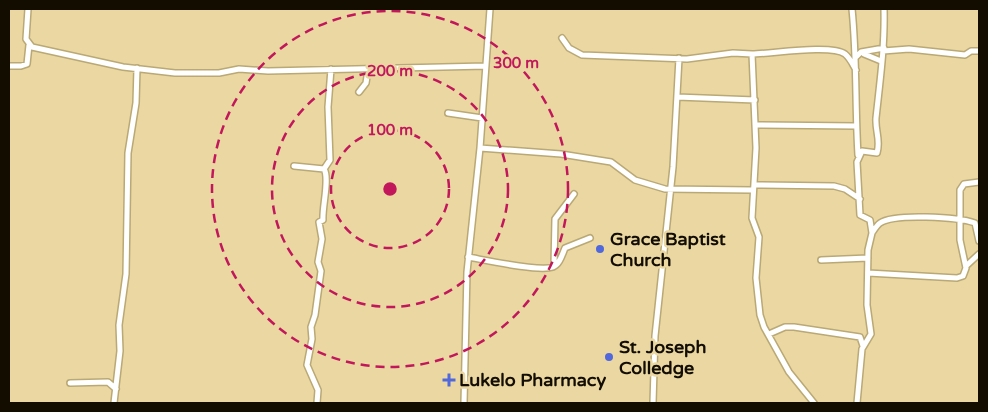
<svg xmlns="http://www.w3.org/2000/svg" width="988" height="412" font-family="'Varela Round',sans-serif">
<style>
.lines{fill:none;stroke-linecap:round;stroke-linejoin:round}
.minor-casing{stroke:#baa975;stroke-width:8}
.minor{stroke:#fff;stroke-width:5}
.ring{fill:none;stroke:#c2185b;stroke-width:2.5;stroke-dasharray:9 6}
.poi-dot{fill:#5167dc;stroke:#ead7a2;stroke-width:2}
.labels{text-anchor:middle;stroke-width:5;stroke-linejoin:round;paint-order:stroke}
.poi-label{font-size:18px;font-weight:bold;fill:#130d00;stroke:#ead7a2;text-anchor:start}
.centre{fill:#c2185b;stroke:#ead7a2;stroke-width:2.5}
.ring-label{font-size:15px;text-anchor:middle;font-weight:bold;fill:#c2185b;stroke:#ead7a2;stroke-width:5;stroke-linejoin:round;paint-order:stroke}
</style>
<rect width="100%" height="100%" fill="#ead7a2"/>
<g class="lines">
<g class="minor-casing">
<path id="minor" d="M 28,9 L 26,39 L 32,47 L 123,67 L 175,73 L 219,73 L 239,69 L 268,71 L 486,66
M 852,9 C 857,58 855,106 858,155
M 562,38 L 569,48 L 582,55 L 687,59 L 733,53 L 752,54
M 883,51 L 909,49 L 965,55 L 971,51 L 979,51
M 864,54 L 881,61
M 856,57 L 861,52 L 884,48
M 9,66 L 21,66 L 27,64 L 29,45
M 359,92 L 366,83 L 368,70
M 677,97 L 755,100
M 448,113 L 482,118
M 755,125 L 856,126
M 480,148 L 561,154 L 611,162 L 635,180 L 665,189 L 752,190
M 294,166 L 324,169 L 330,160 L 328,107 L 331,69
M 755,185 L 834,186 L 845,189 L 860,199
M 872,233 C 874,230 877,225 880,223 C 894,213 958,217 975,223 L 979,241
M 468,257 C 485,260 539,272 553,267 C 560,264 562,255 565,248 L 590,238
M 821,260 L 868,258
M 554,266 L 555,219 L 574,194
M 966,266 L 979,254
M 868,273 L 957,278 L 963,276 L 966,268 L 960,240 L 960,190 L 964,184 L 979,182
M 769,334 L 785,327 L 794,327 L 860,337 L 863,346
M 70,383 L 108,382 L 116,389
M 114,403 L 120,351 L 119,325 L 126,274 L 128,153 L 136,103 L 137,68
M 317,403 L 318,390 L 307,365 L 312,339 L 311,327 L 315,315 L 321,271 L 318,262 L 322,239 L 319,222 L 323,220 C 322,207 330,178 324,169
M 464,403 L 467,272 L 480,148 L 490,9
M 653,403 L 655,336 L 673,167 L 679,58
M 814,403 L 789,372 L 764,327 L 760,315 L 756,278 L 759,237 L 752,218 L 756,148 L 752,54 C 771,54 831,44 845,54 C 850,58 853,65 856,70
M 857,403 L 862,349 L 871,334 L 867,305 L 868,250 L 872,233 L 870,220 L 860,215 L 857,162 L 862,151 L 877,153 C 881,140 875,131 876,118 C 880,81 885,45 884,9"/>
</g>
<use href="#minor" class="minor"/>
</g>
<g class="ring">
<circle cx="390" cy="189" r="59"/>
<circle cx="390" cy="189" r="118"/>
<circle cx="390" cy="189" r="178"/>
</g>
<g class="poi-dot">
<circle cx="600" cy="249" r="5"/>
<circle cx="609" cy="357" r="5"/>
<path d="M446.5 372.5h5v5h5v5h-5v5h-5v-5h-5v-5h5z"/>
</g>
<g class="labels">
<g class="poi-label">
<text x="610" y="245">Grace Baptist<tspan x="610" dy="21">Church</tspan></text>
<text x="619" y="353">St. Joseph<tspan x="619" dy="21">Colledge</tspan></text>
<text x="459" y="386">Lukelo Pharmacy</text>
</g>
</g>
<circle cx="390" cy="189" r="8" class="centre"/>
<g class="ring-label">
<text x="516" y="68">300 m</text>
<text x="390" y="76">200 m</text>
<text x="390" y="135">100 m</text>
</g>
<rect width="988" height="412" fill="none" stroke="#130d00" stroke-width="20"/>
</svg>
